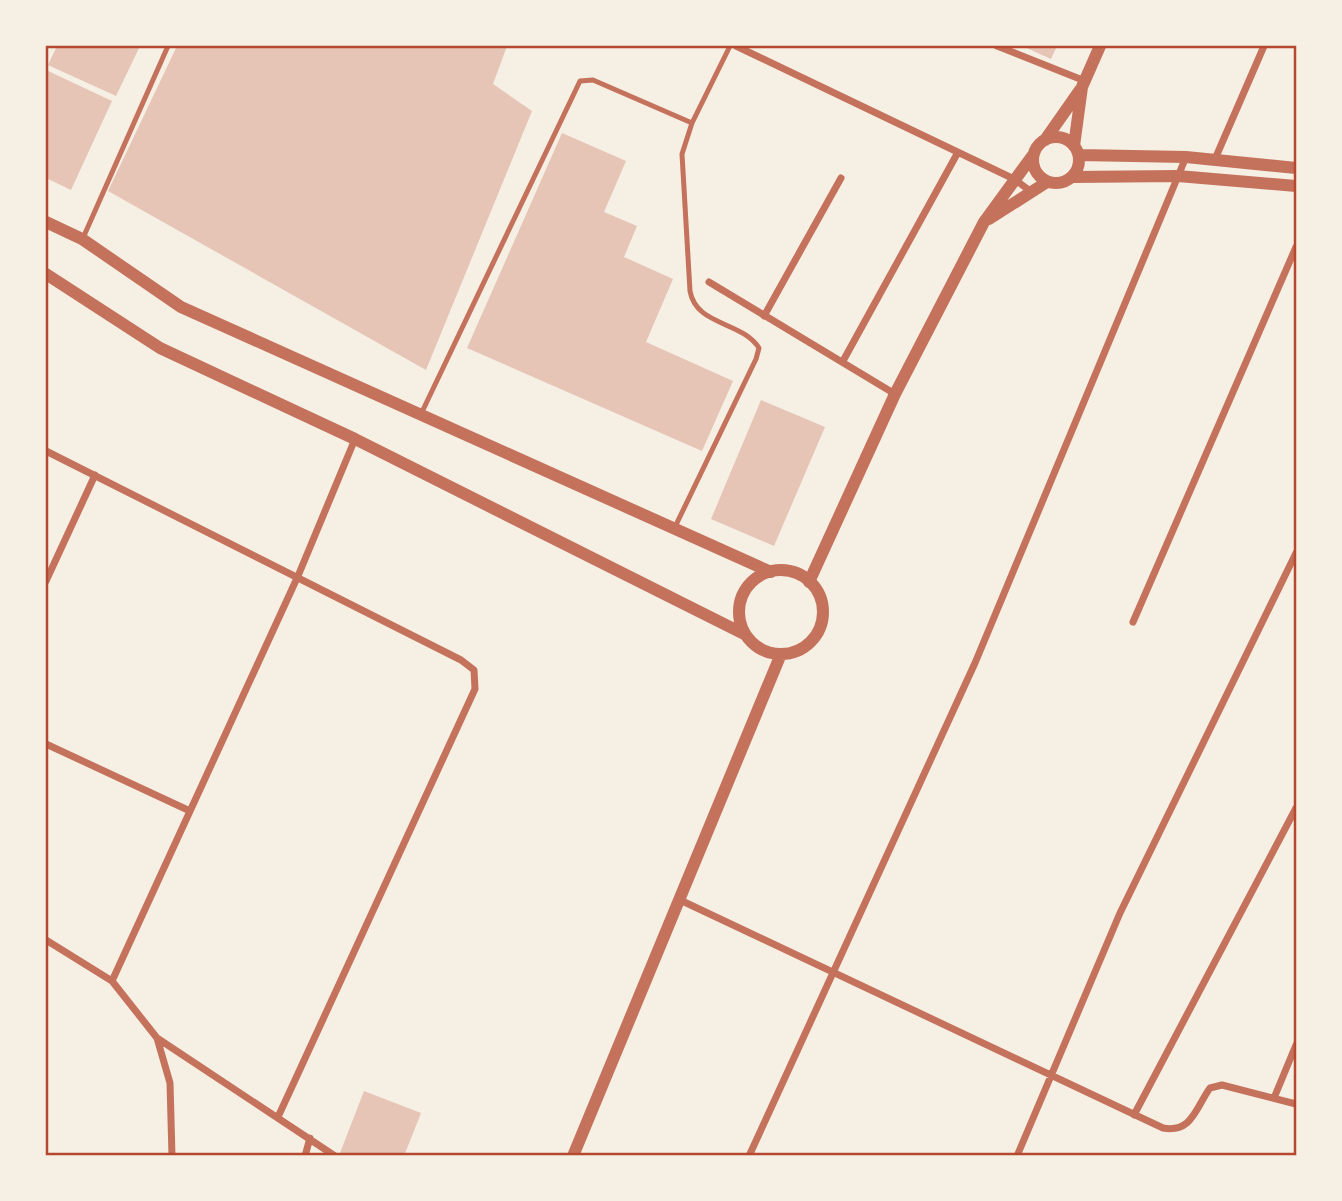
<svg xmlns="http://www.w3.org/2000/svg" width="1342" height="1201" font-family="Overpass,sans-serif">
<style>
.building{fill:#e6c5b7}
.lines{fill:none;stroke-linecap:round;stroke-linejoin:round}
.service{stroke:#c5725c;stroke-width:5}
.minor{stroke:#c5725c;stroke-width:7}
.tertiary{stroke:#c5725c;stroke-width:12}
.neatline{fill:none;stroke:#b5482f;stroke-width:2.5}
</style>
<rect width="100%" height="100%" fill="#f6efe4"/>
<path class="building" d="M 57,46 L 140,46 L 116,96 L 48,65 Z
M 177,46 L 507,46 L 493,84 L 532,111 L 426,370 L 108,191 Z
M 1022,46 L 1057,46 L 1051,59 Z
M 46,70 L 112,101 L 71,190 L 46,178 Z
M 562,133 L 626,161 L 604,212 L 637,226 L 624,257 L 673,279 L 646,342 L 733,381 L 702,451 L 467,348 Z
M 761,400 L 825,427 L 774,546 L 711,519 Z
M 364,1091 L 421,1113 L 404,1156 L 340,1153 Z"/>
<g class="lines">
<path class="service" d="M 83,238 L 168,46
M 421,414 L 580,81 L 593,80 L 692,123
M 674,529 L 756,359 L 759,348 C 742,321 696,326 690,291 L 682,154 L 692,123 L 730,46"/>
<path class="minor" d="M 736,46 L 1014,179 L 1033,193
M 997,46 L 1085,81
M 1215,159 L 1264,46
M 709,282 L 895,394
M 764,316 L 841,178
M 843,361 L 957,154
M 46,451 L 461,660 L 474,670 L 475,689 L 278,1117
M 46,581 L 95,475
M 1133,622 L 1296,247
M 46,744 L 190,811
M 680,900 L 1163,1128 C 1192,1133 1195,1109 1210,1088 L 1222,1085 L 1296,1104
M 46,940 L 112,981 L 157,1038 L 170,1083 L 172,1156
M 112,981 L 298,576 L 355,439
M 157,1038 L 335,1156
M 1274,1098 L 1296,1045
M 1134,1115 L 1296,808
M 305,1156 L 310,1138
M 749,1156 L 975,663 L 1186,157
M 1017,1156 L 1120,913 L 1296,553"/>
<path class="tertiary" d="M1033 160a23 23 0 1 1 46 0a23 23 0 1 1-46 0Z
M 1045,140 L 1080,90
M 1074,146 L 1082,87 L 1100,46
M 1079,155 L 1186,157 L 1296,168
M 1072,177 L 1178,176 L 1296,186
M 989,219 L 1047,182
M 46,222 L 82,239 L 181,307 L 771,572
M 46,274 L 160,348 L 355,439 L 746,635
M739 612a42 42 0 1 1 84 0a42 42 0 1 1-84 0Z
M 809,582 L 895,394 L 984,222 L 1033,155
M 573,1156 L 781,654"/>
</g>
<rect width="1342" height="1201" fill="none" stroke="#f6efe4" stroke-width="94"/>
<rect x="47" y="47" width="1248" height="1107" class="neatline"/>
</svg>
